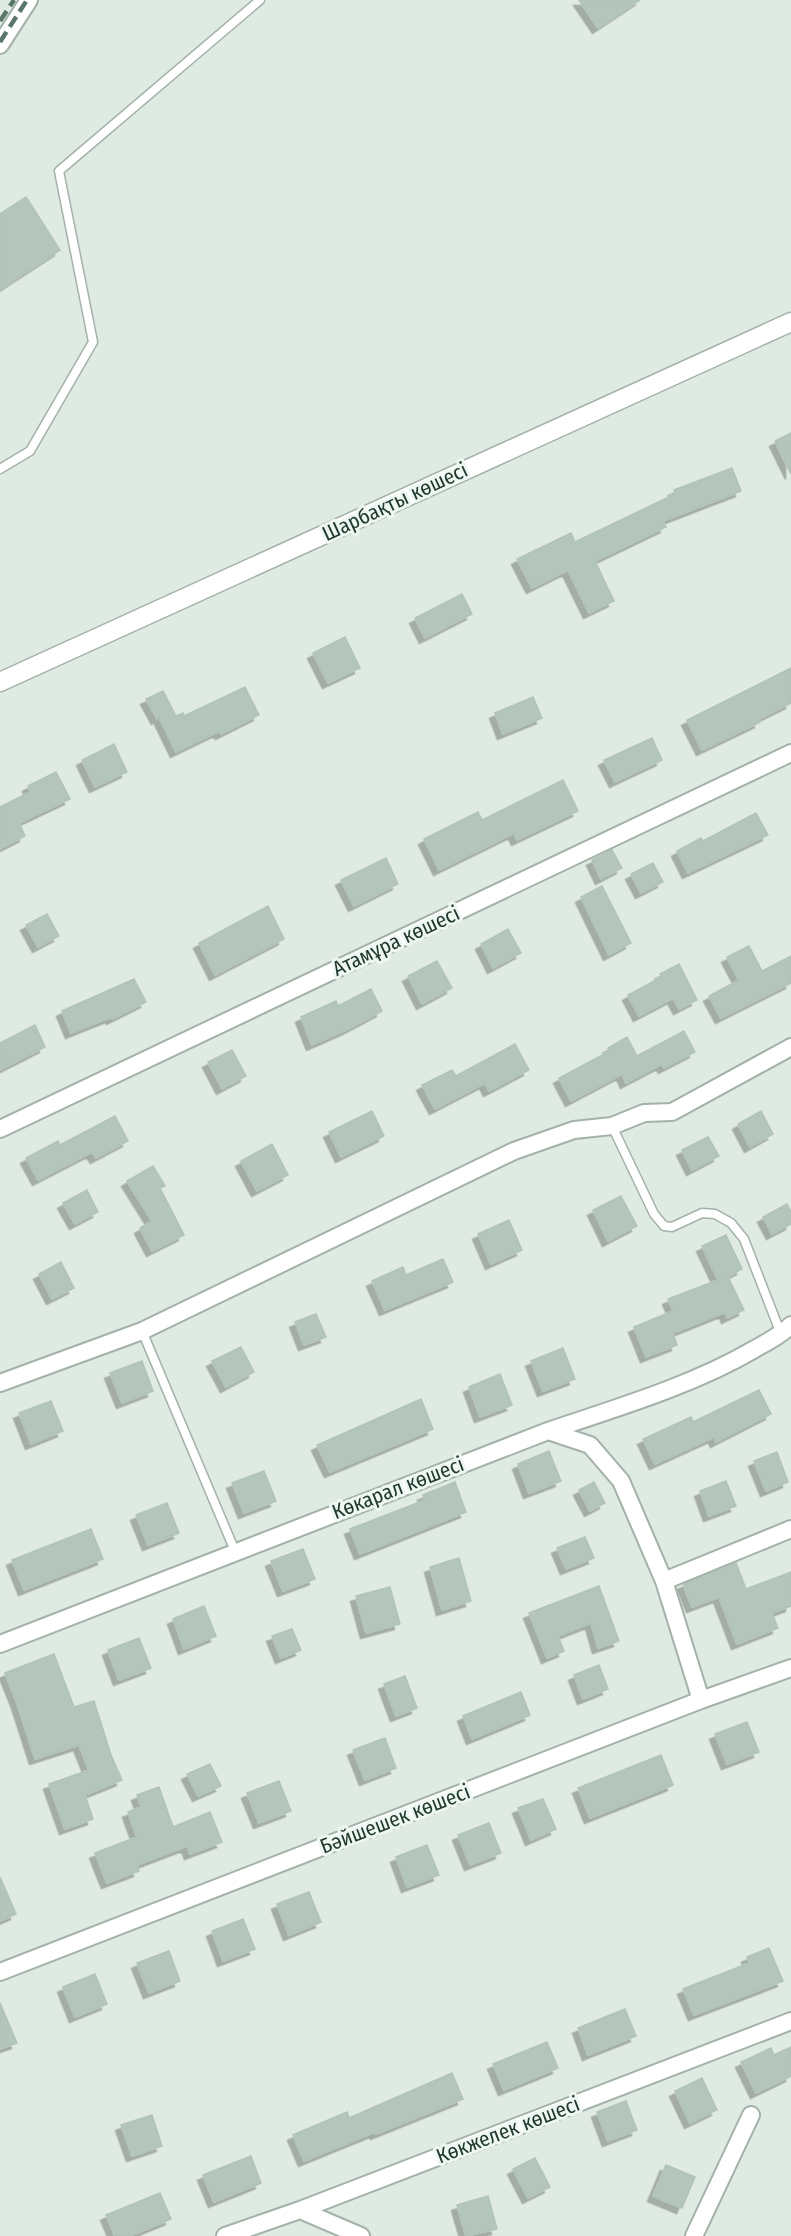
<svg xmlns="http://www.w3.org/2000/svg" width="791" height="2236" font-family="'Fira Sans Condensed',sans-serif">
<style>
.building{fill:#b4c5bc;stroke:#b1c4b9;stroke-width:1.5;filter:url(#shadow)}
.lines{fill:none;stroke-linecap:round;stroke-linejoin:round}
.service-casing{stroke:#a2b2a9;stroke-width:11}
.minor-casing{stroke:#a2b2a9;stroke-width:20}
.tertiary-casing{stroke:#a2b2a9;stroke-width:21}
.service{stroke:#fff;stroke-width:8}
.minor{stroke:#fff;stroke-width:16}
.tertiary{stroke:#fff;stroke-width:18}
.rail{stroke:#5a766a;stroke-width:4.5;stroke-dasharray:12 6;stroke-linecap:butt}
.labels{text-anchor:middle;stroke-width:6;stroke-linejoin:round;paint-order:stroke}
.street-label{font-size:21px;fill:#203a2f;stroke:#eff7f2}
</style>
<defs>
<filter id="shadow"><feDropShadow dx="-5.5" dy="5.5" stdDeviation="0" flood-color="#0004"/></filter>
</defs>
<rect width="100%" height="100%" fill="#dfeae3"/>
<path class="building" d="M 579,0 L 640,0 L 598,28 Z
M 26,197 L 60,250 L 0,289 L 0,214 Z
M 791,433 L 791,474 L 775,441 Z
M 732,468 L 741,491 L 663,521 L 666,527 L 595,561 L 614,601 L 589,613 L 568,570 L 532,588 L 517,559 L 571,533 L 575,542 L 675,494 L 674,490 Z
M 462,594 L 472,614 L 425,638 L 415,618 Z
M 345,637 L 360,668 L 328,683 L 313,653 Z
M 791,668 L 791,703 L 759,719 L 760,722 L 702,750 L 687,720 Z
M 245,687 L 259,715 L 221,734 L 219,731 L 176,752 L 159,717 L 157,719 L 146,699 L 163,691 L 176,716 L 183,713 L 184,716 Z
M 533,697 L 542,718 L 503,734 L 495,713 Z
M 652,738 L 662,760 L 615,782 L 604,760 Z
M 114,744 L 127,772 L 95,787 L 82,760 Z
M 56,772 L 70,799 L 19,823 L 25,836 L 0,849 L 0,807 L 30,792 L 28,786 Z
M 563,780 L 578,811 L 517,840 L 514,833 L 439,870 L 424,839 L 478,812 L 482,820 Z
M 756,813 L 768,835 L 688,873 L 677,851 L 701,838 L 703,841 Z
M 612,850 L 622,868 L 601,879 L 592,860 Z
M 386,858 L 398,884 L 354,906 L 341,880 Z
M 653,863 L 663,882 L 641,893 L 631,874 Z
M 602,886 L 631,943 L 609,955 L 581,897 Z
M 268,906 L 284,939 L 215,975 L 199,943 Z
M 47,914 L 59,936 L 38,947 L 26,925 Z
M 508,929 L 521,953 L 493,968 L 481,944 Z
M 749,946 L 762,971 L 791,956 L 791,983 L 721,1018 L 709,996 L 739,980 L 727,957 Z
M 437,961 L 452,988 L 422,1004 L 408,976 Z
M 679,964 L 697,1000 L 679,1009 L 673,998 L 639,1016 L 628,995 L 662,977 L 660,974 Z
M 134,979 L 146,1002 L 112,1019 L 111,1017 L 71,1033 L 62,1011 Z
M 371,989 L 382,1011 L 348,1029 L 312,1045 L 301,1017 L 336,1001 L 338,1006 Z
M 35,1025 L 45,1047 L 0,1070 L 0,1043 Z
M 684,1031 L 695,1052 L 664,1068 L 662,1064 L 626,1083 L 622,1074 L 571,1101 L 559,1078 L 610,1051 L 608,1048 L 627,1037 L 637,1056 Z
M 515,1044 L 529,1070 L 489,1091 L 485,1083 L 435,1109 L 422,1085 L 452,1070 L 456,1076 Z
M 232,1050 L 246,1076 L 222,1089 L 208,1062 Z
M 372,1111 L 384,1136 L 341,1157 L 329,1132 Z
M 761,1111 L 773,1134 L 750,1147 L 738,1124 Z
M 115,1116 L 128,1141 L 96,1158 L 92,1152 L 38,1180 L 26,1158 L 58,1141 L 60,1145 Z
M 708,1137 L 719,1156 L 692,1170 L 682,1150 Z
M 272,1144 L 288,1175 L 257,1191 L 241,1161 Z
M 153,1166 L 165,1186 L 160,1188 L 184,1235 L 152,1251 L 140,1228 L 152,1221 L 127,1181 Z
M 87,1190 L 98,1212 L 75,1224 L 63,1203 Z
M 621,1196 L 637,1226 L 608,1241 L 593,1210 Z
M 787,1204 L 791,1212 L 791,1224 L 772,1234 L 763,1217 Z
M 509,1220 L 522,1250 L 491,1264 L 478,1234 Z
M 726,1235 L 742,1269 L 725,1278 L 728,1277 L 744,1310 L 727,1318 L 725,1312 L 673,1333 L 677,1345 L 646,1357 L 634,1327 L 673,1311 L 668,1299 L 718,1280 L 702,1246 Z
M 443,1259 L 453,1282 L 385,1310 L 372,1281 L 403,1267 L 406,1275 Z
M 61,1262 L 74,1288 L 52,1299 L 39,1274 Z
M 316,1314 L 326,1337 L 304,1345 L 295,1322 Z
M 241,1347 L 254,1372 L 226,1387 L 212,1361 Z
M 563,1348 L 575,1379 L 543,1391 L 531,1361 Z
M 142,1361 L 153,1391 L 122,1403 L 110,1373 Z
M 500,1374 L 512,1405 L 480,1417 L 469,1387 Z
M 759,1390 L 771,1414 L 716,1442 L 714,1437 L 655,1464 L 643,1439 L 691,1417 L 693,1422 Z
M 421,1399 L 433,1429 L 330,1472 L 317,1445 Z
M 51,1401 L 63,1431 L 31,1444 L 19,1413 Z
M 549,1451 L 561,1481 L 529,1493 L 518,1464 Z
M 777,1452 L 788,1482 L 766,1491 L 754,1461 Z
M 264,1471 L 276,1501 L 244,1513 L 232,1483 Z
M 726,1481 L 736,1506 L 709,1516 L 700,1491 Z
M 455,1482 L 466,1512 L 360,1554 L 350,1529 L 425,1500 L 423,1495 Z
M 594,1482 L 605,1503 L 590,1511 L 579,1490 Z
M 167,1503 L 179,1533 L 148,1545 L 136,1515 Z
M 91,1529 L 103,1559 L 24,1590 L 12,1560 Z
M 585,1537 L 594,1558 L 566,1569 L 557,1548 Z
M 303,1549 L 315,1579 L 283,1591 L 271,1561 Z
M 459,1558 L 471,1601 L 442,1610 L 430,1567 Z
M 736,1563 L 746,1589 L 791,1572 L 791,1606 L 772,1613 L 778,1628 L 737,1644 L 719,1597 L 692,1607 L 683,1584 Z
M 599,1586 L 619,1641 L 598,1648 L 591,1623 L 558,1636 L 564,1651 L 547,1658 L 529,1613 Z
M 390,1587 L 400,1624 L 366,1633 L 356,1596 Z
M 204,1606 L 216,1636 L 184,1649 L 173,1619 Z
M 292,1629 L 301,1650 L 281,1658 L 272,1636 Z
M 139,1638 L 151,1668 L 119,1680 L 108,1650 Z
M 54,1654 L 74,1707 L 94,1701 L 111,1755 L 122,1780 L 85,1795 L 93,1819 L 65,1829 L 49,1784 L 89,1770 L 79,1745 L 35,1759 L 17,1703 L 5,1673 Z
M 599,1665 L 608,1689 L 583,1699 L 574,1675 Z
M 405,1676 L 417,1708 L 396,1716 L 384,1684 Z
M 521,1692 L 530,1715 L 472,1739 L 463,1716 Z
M 747,1722 L 759,1752 L 727,1764 L 715,1734 Z
M 385,1738 L 396,1768 L 365,1780 L 353,1750 Z
M 661,1755 L 673,1785 L 590,1818 L 578,1788 Z
M 210,1764 L 221,1786 L 198,1796 L 187,1774 Z
M 279,1781 L 291,1811 L 259,1823 L 247,1793 Z
M 159,1787 L 173,1827 L 210,1812 L 222,1842 L 190,1854 L 187,1846 L 137,1865 L 139,1871 L 107,1883 L 95,1853 L 137,1837 L 128,1812 L 141,1807 L 137,1795 Z
M 543,1799 L 556,1829 L 531,1840 L 518,1808 Z
M 489,1823 L 501,1853 L 470,1865 L 458,1835 Z
M 427,1845 L 439,1875 L 407,1887 L 396,1857 Z
M 0,1877 L 16,1914 L 0,1921 Z
M 309,1892 L 321,1922 L 289,1935 L 277,1904 Z
M 243,1919 L 255,1949 L 223,1961 L 212,1931 Z
M 769,1948 L 783,1981 L 694,2015 L 683,1989 L 749,1963 L 747,1957 Z
M 169,1951 L 180,1981 L 149,1993 L 137,1963 Z
M 95,1974 L 107,2004 L 75,2017 L 63,1987 Z
M 0,2003 L 17,2043 L 0,2049 Z
M 625,2009 L 636,2036 L 588,2055 L 578,2028 Z
M 547,2042 L 558,2068 L 504,2090 L 493,2064 Z
M 791,2047 L 791,2076 L 756,2093 L 741,2062 L 771,2048 L 774,2055 Z
M 452,2073 L 463,2099 L 376,2134 L 375,2132 L 304,2161 L 293,2135 L 347,2112 L 349,2118 Z
M 702,2078 L 717,2110 L 690,2123 L 675,2091 Z
M 626,2101 L 637,2130 L 608,2141 L 597,2112 Z
M 152,2115 L 162,2146 L 132,2156 L 121,2125 Z
M 251,2156 L 261,2183 L 214,2202 L 203,2175 Z
M 535,2158 L 550,2187 L 528,2198 L 513,2169 Z
M 666,2165 L 695,2177 L 682,2208 L 653,2196 Z
M 160,2193 L 171,2219 L 130,2236 L 115,2236 L 106,2215 Z
M 488,2196 L 497,2229 L 466,2236 L 457,2205 Z"/>
<g class="lines">
<g class="service-casing">
<path id="service" d="M 0,469 L 30,451 L 93,342 L 59,171 L 260,0
M 612,1126 L 654,1214 L 664,1226 L 672,1227 L 702,1213 L 715,1214 L 731,1223 L 744,1239 L 781,1334
M 142,1331 L 235,1551"/>
</g>
<g class="minor-casing">
<path id="minor" d="M 0,45 L 29,0
M 0,1129 L 791,753
M 0,1383 L 142,1331 L 514,1151 L 574,1130 L 612,1126 L 644,1113 L 672,1112 L 791,1047
M 548,1431 L 590,1445 L 621,1481 L 664,1581 L 701,1700
M 664,1581 L 791,1529
M 0,1644 L 548,1431 C 616,1408 691,1386 753,1350 C 767,1342 780,1336 791,1325
M 0,1972 L 701,1700 L 791,1668
M 300,2210 L 361,2236
M 225,2236 L 300,2210 L 791,2021
M 694,2236 L 751,2115"/>
</g>
<g class="tertiary-casing">
<path id="tertiary" d="M 0,682 L 791,322"/>
</g>
<use href="#service" class="service"/>
<use href="#minor" class="minor"/>
<use href="#tertiary" class="tertiary"/>
<path class="rail" d="M 0,21 L 14,0
M 0,42 L 27,0"/>
</g>
<g class="labels">
<g class="street-label">
<text transform="translate(395 502) rotate(-25)" y="7">Шарбақты көшесі</text>
<text transform="translate(396 941) rotate(-25)" y="7">Атамұра көшесі</text>
<text transform="translate(398 1488) rotate(-21)" y="7">Көкарал көшесі</text>
<text transform="translate(395 1819) rotate(-21)" y="7">Бәйшешек көшесі</text>
<text transform="translate(508 2130) rotate(-21)" y="7">Көкжелек көшесі</text>
</g>
</g>
</svg>
